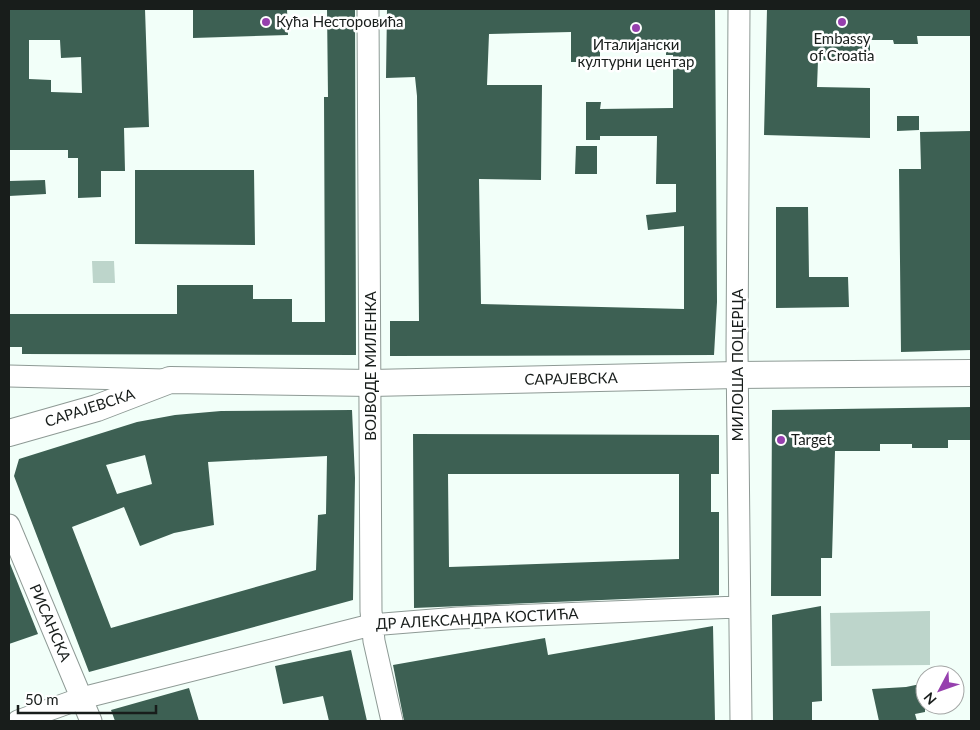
<svg xmlns="http://www.w3.org/2000/svg" width="980" height="730" font-family="Lato,sans-serif">
<style>
.green{fill:#bdd5cb}
.building{fill:#3d6053;fill-rule:evenodd}
.lines{fill:none;stroke-linecap:round;stroke-linejoin:round}
.minor-casing{stroke:#8e9a95;stroke-width:23}
.tertiary-casing{stroke:#8e9a95;stroke-width:28}
.minor{stroke:#fff;stroke-width:21}
.tertiary{stroke:#fff;stroke-width:26}
.poi-dot{fill:#9640ae;stroke:#fff;stroke-width:2}
.labels{text-anchor:middle;stroke-width:5;stroke-linejoin:round;paint-order:stroke}
.poi-label{font-size:15px;fill:#181d1b;stroke:#fff;text-anchor:start}
.street-label{font-size:15px;fill:#181d1b;stroke:#fff}
</style>
<rect width="100%" height="100%" fill="#f2fff9"/>
<path class="green" d="M 92,261 L 114,261 L 115,283 L 93,283 Z
M 930,611 L 930,665 L 831,666 L 830,613 Z"/>
<path class="building" d="M 9,9 L 145,9 L 149,127 L 124,128 L 125,171 L 101,171 L 101,197 L 78,198 L 78,158 L 68,158 L 68,150 L 9,150 ZM 29,40 L 60,40 L 61,58 L 81,57 L 82,93 L 51,92 L 51,80 L 29,79 Z
M 193,9 L 287,9 L 288,35 L 193,38 Z
M 327,9 L 355,9 L 356,355 L 22,354 L 22,347 L 9,347 L 9,314 L 177,314 L 177,285 L 253,285 L 253,299 L 292,299 L 292,322 L 325,322 L 324,97 L 328,97 Z
M 387,9 L 715,9 L 717,302 L 714,355 L 390,356 L 390,321 L 419,321 L 417,96 L 415,77 L 386,78 ZM 571,32 L 571,62 L 600,62 L 600,47 L 666,48 L 666,55 L 673,55 L 673,108 L 600,109 L 601,102 L 586,102 L 586,140 L 600,140 L 600,136 L 657,136 L 656,184 L 676,184 L 676,212 L 646,215 L 648,230 L 684,226 L 684,309 L 481,304 L 479,179 L 541,180 L 542,85 L 487,85 L 489,34 Z
M 767,9 L 971,9 L 971,36 L 917,36 L 918,44 L 894,44 L 893,40 L 870,40 L 870,59 L 818,60 L 817,87 L 870,88 L 870,138 L 764,135 Z
M 897,116 L 919,116 L 919,130 L 897,131 Z
M 971,131 L 971,350 L 901,352 L 899,169 L 921,169 L 920,132 Z
M 576,146 L 597,146 L 597,174 L 575,174 Z
M 135,170 L 254,170 L 255,245 L 135,244 Z
M 45,180 L 46,194 L 9,196 L 9,181 Z
M 776,207 L 808,207 L 809,277 L 848,277 L 849,307 L 776,308 Z
M 971,407 L 971,440 L 948,440 L 948,448 L 912,448 L 912,444 L 880,444 L 880,451 L 835,451 L 832,558 L 821,558 L 821,596 L 771,596 L 772,410 Z
M 352,410 L 355,478 L 353,600 L 89,672 L 14,476 L 19,459 L 137,422 L 175,415 L 221,411 ZM 145,455 L 152,484 L 117,494 L 106,465 ZM 327,456 L 326,514 L 318,515 L 316,570 L 111,628 L 72,527 L 124,507 L 140,546 L 174,533 L 214,525 L 208,462 Z
M 413,434 L 719,435 L 719,474 L 711,474 L 711,512 L 719,512 L 719,595 L 414,608 ZM 448,474 L 679,474 L 679,559 L 449,567 Z
M 9,561 L 38,634 L 9,644 Z
M 821,606 L 822,701 L 812,702 L 812,721 L 773,721 L 772,615 Z
M 713,626 L 715,721 L 404,721 L 393,665 L 545,638 L 548,655 Z
M 351,650 L 367,721 L 329,721 L 323,696 L 283,704 L 275,666 Z
M 925,683 L 925,712 L 915,714 L 917,721 L 879,721 L 872,689 L 906,687 Z
M 189,688 L 199,721 L 115,721 L 111,710 Z"/>
<g class="lines">
<g class="minor-casing">
<path id="minor" d="M 368,9 L 371,611 L 374,641 L 392,721
M 739,9 L 737,350 L 741,721
M 9,376 L 165,380
M 9,525 L 91,721
M 18,721 L 82,698 L 371,625 L 458,618 L 738,607"/>
</g>
<g class="tertiary-casing">
<path id="tertiary" d="M 9,433 L 97,408 L 170,380 L 371,383 L 737,375 L 971,373"/>
</g>
<use href="#minor" class="minor"/>
<use href="#tertiary" class="tertiary"/>
</g>
<g class="poi-dot">
<circle cx="266" cy="22" r="5"/>
<circle cx="842" cy="22" r="5"/>
<circle cx="636" cy="28" r="5"/>
<circle cx="781" cy="440" r="5"/>
</g>
<g class="labels">
<g class="poi-label">
<text x="276" y="27">Кућа Несторовића</text>
<text x="842" y="44" text-anchor="middle">Embassy<tspan x="842" dy="17">of Croatia</tspan></text>
<text x="636" y="50" text-anchor="middle">Италијански<tspan x="636" dy="17">културни центар</tspan></text>
<text x="791" y="445">Target</text>
</g>
<g class="street-label">
<text transform="translate(738 365) rotate(-90)" y="5">МИЛОША ПОЦЕРЦА</text>
<text transform="translate(371 366) rotate(-90)" y="5">ВОЈВОДЕ МИЛЕНКА</text>
<text transform="translate(571 379) rotate(-1)" y="5">САРАЈЕВСКА</text>
<text transform="translate(90 408) rotate(-18)" y="5">САРАЈЕВСКА</text>
<text transform="translate(477 619) rotate(-3)" y="5">ДР АЛЕКСАНДРА КОСТИЋА</text>
<text transform="translate(50 623) rotate(67)" y="5">РИСАНСКА</text>
</g>
</g>
<rect width="980" height="730" fill="none" stroke="#181d1b" stroke-width="20"/>
<g transform="translate(940 690) rotate(229)"><circle r="24" fill="#ffffff" stroke="#a3a5a4"/>
<path d="M0-4L9 19L0 12L-9 19Z" fill="#9640ae"/>
<text y="-8" font-size="14" font-weight="bold" text-anchor="middle" fill="#181d1b">N</text>
</g>
<path d="M18 705v8h138v-8" fill="none" stroke="#181d1b" stroke-width="2.5"/>
<text x="25" y="705" font-size="15" fill="#181d1b" stroke="#ffffff" stroke-width="4" paint-order="stroke">50 m</text>
</svg>
